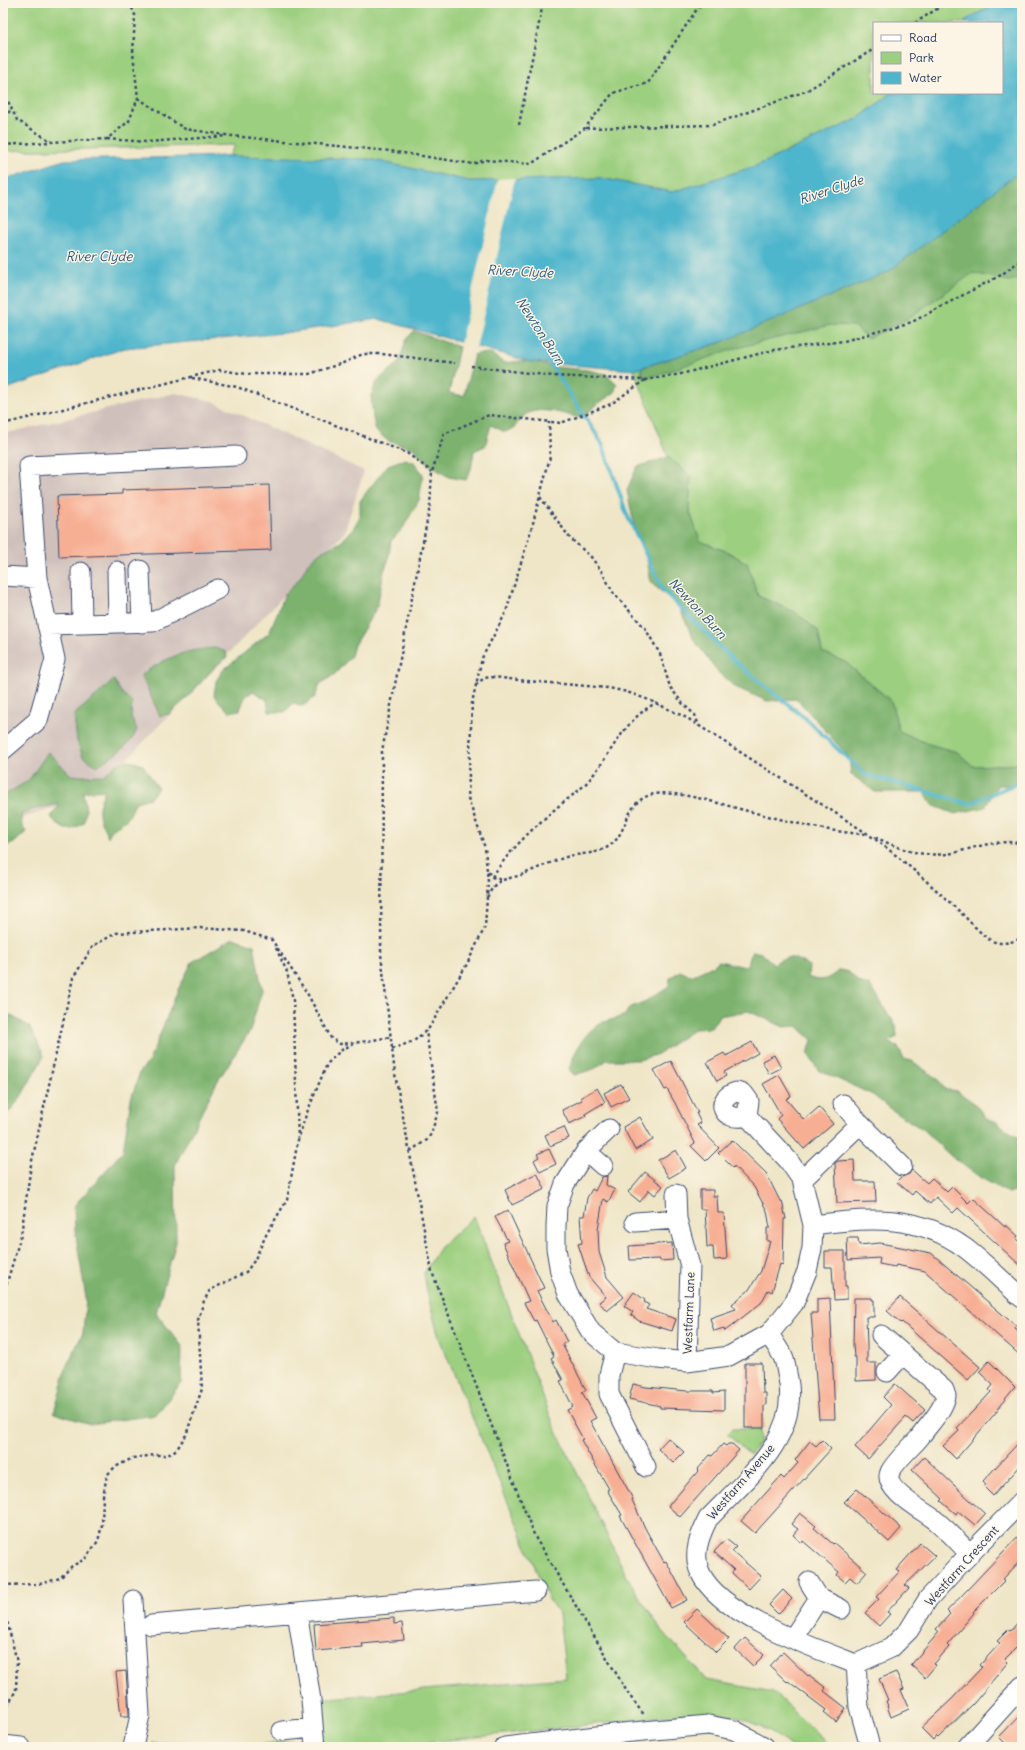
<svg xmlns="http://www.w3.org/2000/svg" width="1025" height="1750" font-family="Delius,sans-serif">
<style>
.industrial{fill:#cfc0bb}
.green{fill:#9ccf7f;stroke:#5c7f6e}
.forest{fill:#7db26e;stroke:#4c7066}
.water{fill:#4eb5cc;stroke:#347295}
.pier{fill:#efe6c7}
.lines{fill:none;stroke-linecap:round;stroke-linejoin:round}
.stream{stroke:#4eb5cc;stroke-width:4}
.building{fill:#f7af94}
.minor-casing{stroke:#3b4a6e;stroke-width:21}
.path{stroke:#3b4a6e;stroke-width:2.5;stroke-dasharray:3 3;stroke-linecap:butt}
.minor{stroke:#fff;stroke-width:19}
.minor-bridge-casing{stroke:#3b4a6e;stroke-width:21;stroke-linecap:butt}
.minor-bridge{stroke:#fff;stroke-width:19}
.labels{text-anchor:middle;stroke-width:3;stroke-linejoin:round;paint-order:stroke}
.street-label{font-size:12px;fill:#1b2f5e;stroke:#fcf5e5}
.water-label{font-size:13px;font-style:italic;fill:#2a577f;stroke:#fcf5e5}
</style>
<rect width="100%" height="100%" fill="#fcf5e5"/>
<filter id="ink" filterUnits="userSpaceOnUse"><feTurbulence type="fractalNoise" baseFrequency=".025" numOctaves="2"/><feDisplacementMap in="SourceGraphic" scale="8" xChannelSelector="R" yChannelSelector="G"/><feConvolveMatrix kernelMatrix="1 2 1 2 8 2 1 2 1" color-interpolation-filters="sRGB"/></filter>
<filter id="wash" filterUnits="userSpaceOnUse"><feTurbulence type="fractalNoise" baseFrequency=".012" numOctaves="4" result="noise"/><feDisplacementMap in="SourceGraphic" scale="16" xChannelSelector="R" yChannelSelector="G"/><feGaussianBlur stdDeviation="0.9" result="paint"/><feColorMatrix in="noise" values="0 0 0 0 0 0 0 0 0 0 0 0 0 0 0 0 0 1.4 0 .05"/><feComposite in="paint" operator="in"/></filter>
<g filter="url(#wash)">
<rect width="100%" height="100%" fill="#efe6c7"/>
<path class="industrial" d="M 175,393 L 212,401 L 364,471 L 344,533 L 129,757 L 62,806 L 3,824 L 3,434 Z"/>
<path class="green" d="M 3,3 L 996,3 L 966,20 L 965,23 L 874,23 L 874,93 L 892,93 L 857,119 L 756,166 L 672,192 L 601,178 L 469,181 L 369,159 L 229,156 L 235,145 L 3,151 Z
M 1022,170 L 1022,764 L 973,766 L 957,752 L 928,744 L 899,731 L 891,701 L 845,662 L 822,652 L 818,631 L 795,612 L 758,596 L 747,563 L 728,552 L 700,541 L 689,509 L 691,476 L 668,457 L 634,370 L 722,342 Z
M 474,1216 L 553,1423 L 629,1581 L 660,1628 L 706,1680 L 773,1692 L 832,1747 L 793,1747 L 762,1727 L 732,1715 L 686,1714 L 386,1747 L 326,1747 L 321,1741 L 317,1699 L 566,1678 L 559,1614 L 548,1598 L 439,1338 L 428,1296 L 424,1273 L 440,1247 Z
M 732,1429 L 760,1429 L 760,1442 L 750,1455 L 727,1434 Z
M 307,1739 L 305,1747 L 237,1747 Z
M 172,1742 L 216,1747 L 159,1747 L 152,1743 Z"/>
<path class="forest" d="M 1022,166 L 1022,278 L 1009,281 L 973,273 L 907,319 L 867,339 L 855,326 L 831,325 L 737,348 L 657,375 L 643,378 L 641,368 L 722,342 Z
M 414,331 L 459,347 L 449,393 L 464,396 L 474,355 L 476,354 L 490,353 L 504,363 L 521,361 L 531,361 L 554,367 L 587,370 L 606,374 L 617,384 L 614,393 L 599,403 L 581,418 C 565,415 538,404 524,416 C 515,423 519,427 505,432 L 491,425 L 485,446 L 474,451 L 471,469 L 466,480 L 449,477 L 429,465 L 413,448 L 388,441 L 376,431 L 373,418 L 371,396 L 377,381 L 399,363 L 406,340 Z
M 668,457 L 691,476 L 689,509 L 700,541 L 728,552 L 747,563 L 758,596 L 795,612 L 818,631 L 822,652 L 845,662 L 891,701 L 899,731 L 928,744 L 957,752 L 973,766 L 1022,764 L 1022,786 L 998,785 L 985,807 L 955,814 L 932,805 L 924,792 L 875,792 L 851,774 L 849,757 L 797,699 L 767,701 L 735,687 L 719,673 L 694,640 L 678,605 L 651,583 L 647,559 L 634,525 L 627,490 L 637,467 Z
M 405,459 L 414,462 L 423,474 L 419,500 L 403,528 L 391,541 L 388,561 L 384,571 L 377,607 L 354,645 L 351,656 L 335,674 L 320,684 L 315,697 L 303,706 L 293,703 L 285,712 L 269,712 L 267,700 L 253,691 L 245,697 L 240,710 L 229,712 L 214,696 L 216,681 L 223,670 L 269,633 L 285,594 L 300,578 L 308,563 L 319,553 L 341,542 L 353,529 L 360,516 L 360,501 L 368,490 L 388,465 Z
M 215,648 L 226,652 L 227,657 L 215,667 L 185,700 L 169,714 L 160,716 L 141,675 C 166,658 183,650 215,648 Z
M 114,680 L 121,692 L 132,702 L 131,718 L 137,729 C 133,745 110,757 97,766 L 83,757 L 77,741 L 74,715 Z
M 48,752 L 71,775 L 81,776 L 104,775 L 117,764 L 128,760 L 143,765 L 158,788 L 150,798 L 136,802 L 128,818 L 111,831 L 108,837 C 98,815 95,813 105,790 L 83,792 L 86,810 L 84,823 C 68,833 63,831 51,817 L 60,804 L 34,809 L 21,815 L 22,826 L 26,832 L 14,843 L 3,847 L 3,815 L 4,812 L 3,796 L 29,780 Z
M 233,938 L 254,945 L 262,990 L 250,1031 L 217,1082 L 175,1165 L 176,1242 L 156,1313 L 182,1346 L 181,1383 L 156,1415 L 90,1424 L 54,1413 L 67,1365 L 83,1333 L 86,1298 L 75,1230 L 74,1206 L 123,1151 L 131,1099 L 140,1072 L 149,1061 L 178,990 L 192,962 Z
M 752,951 L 761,953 L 774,964 C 788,953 795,958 809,966 L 808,977 C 821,983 829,979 839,970 L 849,972 L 858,982 L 870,985 L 896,1026 L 897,1037 L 888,1042 L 897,1046 L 904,1059 L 912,1061 L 939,1080 L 944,1089 L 957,1091 L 974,1103 L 986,1118 L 997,1122 L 1007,1130 L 1022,1139 L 1022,1192 L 1019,1190 L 1008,1193 L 981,1178 L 952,1157 L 922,1129 L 889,1108 L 873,1095 L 818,1070 L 808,1054 L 812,1040 L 797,1026 L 784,1027 L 748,1011 L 719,1016 L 711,1028 L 695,1029 L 658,1054 L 639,1060 L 607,1060 L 594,1069 L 574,1075 L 569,1069 C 575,1050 585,1030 604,1022 C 611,1019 619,1019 625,1015 L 629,1008 L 646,1001 L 669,986 L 670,978 L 680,971 L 691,976 L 713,966 L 719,961 L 745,967 L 748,963 Z
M 3,1011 L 30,1027 L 44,1056 L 19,1100 L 3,1119 Z"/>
<path class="water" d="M 996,3 L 1022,3 L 1022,170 L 888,272 L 722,342 L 634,370 L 531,362 L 378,319 L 284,333 L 125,348 L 3,390 L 3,180 L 64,160 L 229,156 L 369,159 L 469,181 L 601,178 L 672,192 L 756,166 L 857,119 L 892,93 L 1002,93 L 1002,23 L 965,23 L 966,20 Z"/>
<path class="pier" d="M 515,178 L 476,348 L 460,344 L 498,179 Z"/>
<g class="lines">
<path class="stream" d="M 547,359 L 602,443 L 627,515 L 663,590 L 733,660 L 805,718 L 864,774 L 969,804 L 1020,782 L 1022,783"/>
</g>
<g id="blocks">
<path class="building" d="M 269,485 L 271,550 L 59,557 L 57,496 L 122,494 L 122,490 Z
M 752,1042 L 758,1053 L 724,1072 L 726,1076 L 717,1081 L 707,1062 L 724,1053 L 726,1056 Z
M 774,1055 L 781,1068 L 769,1074 L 762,1061 Z
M 671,1061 L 698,1113 L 696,1113 L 701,1123 L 697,1125 L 719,1148 L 706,1161 L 691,1146 L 695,1143 L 675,1103 L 667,1089 L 665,1090 L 654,1070 Z
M 779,1075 L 791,1096 L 786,1099 L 804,1120 L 819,1107 L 833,1124 L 804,1149 L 777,1119 L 781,1115 L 763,1084 Z
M 621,1084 L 629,1098 L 611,1107 L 604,1093 Z
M 597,1088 L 605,1102 L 585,1114 L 586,1116 L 569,1124 L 562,1110 L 582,1100 L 580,1098 Z
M 640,1117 L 653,1140 L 635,1150 L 623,1127 Z
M 564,1127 L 569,1138 L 550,1146 L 545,1135 Z
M 732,1140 L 766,1173 L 780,1201 L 782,1201 L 786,1219 L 784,1219 L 783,1265 L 780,1264 L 772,1292 L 768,1290 L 761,1303 L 725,1331 L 724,1328 L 714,1331 L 710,1318 L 736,1309 L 732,1304 L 748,1291 L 761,1271 L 770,1241 L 767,1241 L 767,1228 L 770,1228 L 767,1211 L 754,1187 L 734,1166 L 733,1168 L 718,1153 Z
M 549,1149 L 556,1164 L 540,1172 L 534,1160 L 539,1157 L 537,1154 Z
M 676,1150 L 686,1168 L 669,1178 L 658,1160 Z
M 854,1160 L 855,1181 L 875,1181 L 876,1202 L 837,1203 L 835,1163 L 838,1161 Z
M 912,1170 L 927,1183 L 932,1178 L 947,1192 L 952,1187 L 968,1203 L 973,1198 L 1005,1227 L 1006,1225 L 1018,1236 L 1016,1239 L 1022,1244 L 1022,1267 L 958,1208 L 953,1213 L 936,1197 L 930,1204 L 915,1191 L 912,1195 L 897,1182 L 902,1177 L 909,1174 Z
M 645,1172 L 663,1186 L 655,1195 L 649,1190 L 640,1202 L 628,1192 Z
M 537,1173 L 545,1189 L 512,1205 L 505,1190 Z
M 607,1176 L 606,1185 L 615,1190 L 608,1202 L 603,1199 L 598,1230 L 599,1252 L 607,1277 L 624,1297 L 607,1311 L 599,1302 L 606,1297 L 589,1277 L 578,1244 L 582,1243 L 580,1216 L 584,1216 L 587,1198 L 592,1189 L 595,1191 L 602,1177 Z
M 700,1190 L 713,1190 L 713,1196 L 717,1196 L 718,1213 L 724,1213 L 727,1259 L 714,1260 L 713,1247 L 707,1247 L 705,1209 L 700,1209 Z
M 508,1210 L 544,1288 L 537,1291 L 553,1322 L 556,1320 L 567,1342 L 562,1344 L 586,1390 L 582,1392 L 596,1418 L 590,1421 L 633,1499 L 632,1500 L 646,1530 L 664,1562 L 666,1561 L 687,1600 L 671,1608 L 626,1527 L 620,1516 L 622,1515 L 607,1490 L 609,1489 L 581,1440 L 583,1439 L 567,1410 L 573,1407 L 560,1381 L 563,1380 L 551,1358 L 554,1356 L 536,1320 L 534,1321 L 524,1303 L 529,1301 L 503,1243 L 508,1241 L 495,1217 Z
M 847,1238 L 858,1238 L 859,1245 L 880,1243 L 931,1253 L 1016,1326 L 1015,1328 L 1022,1333 L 1022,1357 L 925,1271 L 896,1265 L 895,1267 L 879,1264 L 880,1258 L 848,1260 Z
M 672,1243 L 673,1260 L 660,1261 L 660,1259 L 630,1260 L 629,1246 Z
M 825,1251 L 845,1251 L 845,1286 L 847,1286 L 847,1299 L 834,1300 L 832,1267 L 825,1267 Z
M 634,1292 L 645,1300 L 644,1302 L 649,1305 L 646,1309 L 676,1319 L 672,1331 L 639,1321 L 631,1315 L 633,1312 L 624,1306 Z
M 900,1297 L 980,1367 L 968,1380 L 902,1322 L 901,1323 L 887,1311 Z
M 830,1298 L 835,1419 L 819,1419 L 811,1313 L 817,1313 L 817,1299 Z
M 854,1298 L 872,1298 L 872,1300 L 874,1300 L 874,1317 L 866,1317 L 867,1345 L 867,1363 L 876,1363 L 876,1380 L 856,1381 L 856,1357 L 854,1357 L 853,1345 Z
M 989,1361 L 1015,1387 L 997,1409 L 998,1410 L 956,1459 L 943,1446 L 959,1431 L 957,1428 L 991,1392 L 989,1390 L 993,1385 L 979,1372 Z
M 745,1363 L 762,1363 L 763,1393 L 766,1393 L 766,1405 L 764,1406 L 764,1428 L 745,1428 Z
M 633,1384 L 646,1387 L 687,1391 L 713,1391 L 713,1393 L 724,1392 L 724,1410 L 660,1408 L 660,1406 L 629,1399 Z
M 895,1384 L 925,1410 L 913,1423 L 906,1417 L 868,1459 L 855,1447 L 891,1405 L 883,1397 Z
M 668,1438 L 684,1452 L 673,1463 L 658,1449 Z
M 1022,1439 L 1022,1464 L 993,1496 L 984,1487 L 986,1484 L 983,1481 Z
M 822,1440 L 831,1449 L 755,1533 L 741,1521 L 781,1476 L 784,1479 L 798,1463 L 795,1460 L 810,1441 L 816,1446 Z
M 723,1444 L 726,1446 L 728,1444 L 732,1444 L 739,1450 L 680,1517 L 668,1506 L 699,1470 L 698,1469 L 710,1455 L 712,1456 Z
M 924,1457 L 985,1514 L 975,1525 L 958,1511 L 956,1514 L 941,1501 L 943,1499 L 912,1470 Z
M 857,1489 L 901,1528 L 889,1542 L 844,1502 Z
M 800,1513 L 816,1526 L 814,1528 L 833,1544 L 834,1543 L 867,1572 L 857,1583 L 850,1577 L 845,1582 L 837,1575 L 839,1572 L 803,1541 L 802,1543 L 793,1535 L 798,1529 L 791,1524 Z
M 1022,1532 L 1022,1559 L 1003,1579 L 1004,1581 L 973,1612 L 974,1613 L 947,1645 L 949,1647 L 934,1664 L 936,1665 L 925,1678 L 911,1665 L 939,1632 L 936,1629 L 950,1614 L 947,1611 Z
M 726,1539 L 736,1547 L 732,1551 L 761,1576 L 749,1589 L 732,1573 L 734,1570 L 714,1552 Z
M 920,1543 L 935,1556 L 905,1585 L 909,1588 L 887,1612 L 890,1614 L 879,1626 L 865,1613 L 879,1599 L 876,1597 L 899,1572 L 896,1570 Z
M 783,1590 L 792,1599 L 778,1614 L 769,1605 Z
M 697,1609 L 729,1639 L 716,1652 L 684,1622 Z
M 394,1618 L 394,1624 L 402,1623 L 404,1640 L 362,1644 L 363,1647 L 316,1651 L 314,1624 Z
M 1022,1618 L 1022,1642 L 1005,1659 L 1008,1662 L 974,1703 L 938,1738 L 936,1736 L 933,1740 L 921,1728 L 952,1699 L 982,1667 L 980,1665 L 1000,1643 L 997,1641 L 1008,1630 L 1010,1631 Z
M 745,1638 L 764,1655 L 753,1666 L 735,1649 Z
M 783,1652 L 808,1676 L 809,1675 L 826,1688 L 824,1691 L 846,1708 L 836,1722 L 824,1712 L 826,1710 L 788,1681 L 787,1682 L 770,1666 Z
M 126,1671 L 129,1714 L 129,1716 L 121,1716 L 116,1672 Z
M 896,1672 L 904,1689 L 901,1690 L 909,1709 L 891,1717 L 887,1706 L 888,1706 L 886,1701 L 888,1700 L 879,1679 Z
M 1022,1713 L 1022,1740 L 1016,1747 L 1009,1747 L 999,1737 Z"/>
</g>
</g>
<g filter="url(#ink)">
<use href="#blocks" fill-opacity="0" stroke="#3b4a6e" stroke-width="1"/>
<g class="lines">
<g class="minor-casing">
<path id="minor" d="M 140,570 L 142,623
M 117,571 L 118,623
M 81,572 L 82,624
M 3,576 L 37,578
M 47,625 L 153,622 L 218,589
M 3,750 L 38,720 L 55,659 L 37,578 L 29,466 L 236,456
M 736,1092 L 744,1094 L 749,1101 L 747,1116 C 721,1123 714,1099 736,1092 Z
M 843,1104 L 860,1124 L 902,1166
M 609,1129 L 586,1151 L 565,1184 L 557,1206 L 556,1226 L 556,1248 L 560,1272 L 568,1294 L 591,1332 L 615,1352 L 658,1359 L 687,1362 L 729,1356 L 769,1334 L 794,1303 L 807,1271 L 812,1248 L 813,1225 L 802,1180 L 788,1160 L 747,1116
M 586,1151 L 603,1166
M 802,1180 L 860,1124
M 676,1194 L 677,1219 L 690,1266 L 687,1362
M 635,1222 L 677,1219
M 813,1225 C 867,1217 919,1214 965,1248 C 985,1263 1003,1282 1022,1298
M 769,1334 C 773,1341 779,1349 783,1357 C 786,1363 786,1371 788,1378 C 800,1438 745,1480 708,1519 C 700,1535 692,1554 700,1572 C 719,1615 814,1648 856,1664
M 881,1335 L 944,1390 L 946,1396 C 943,1411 929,1424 920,1437 C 912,1447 896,1460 890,1472 C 882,1490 924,1511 935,1520 C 948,1530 959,1543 970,1554
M 615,1352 L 609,1375 L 609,1394 L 646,1467
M 887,1372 L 903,1354
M 809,1582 L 819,1598 L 841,1609
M 133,1600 L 140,1715 L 133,1747
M 297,1612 L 311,1700 L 315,1747
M 151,1625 L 536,1591
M 793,1638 L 819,1598
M 856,1664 L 891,1648 L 909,1630 L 928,1599 L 962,1562 L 1022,1501
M 856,1664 L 859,1707 L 870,1747
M 708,1725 L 734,1730 L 765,1747
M 282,1731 L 313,1728
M 3,1745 L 21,1747
M 505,1747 L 622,1733
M 967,1747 L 1022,1686"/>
</g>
<path class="path" d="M 915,23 L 946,3
M 3,91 L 17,120 L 52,142 L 107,139 L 129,121 L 138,98 L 133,53 L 135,15 L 130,3
M 138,98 L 185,129 L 232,136 L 390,151 L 473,164 L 485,160 L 531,164 L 585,128 L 613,93 L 648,83 L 701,3
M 3,124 L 11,108
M 519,125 L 543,3
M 586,128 L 712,125 L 806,91 L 874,49
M 107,139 L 147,142 L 226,136
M 3,145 L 50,142
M 471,366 L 553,376 L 645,380 L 681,374 L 774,350 L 844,341 L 912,322 L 1001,275 L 1022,259
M 192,378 L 237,387 L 407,453 L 432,472
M 645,380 L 611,404 L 561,423 L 489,415 L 444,434 L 432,472 L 430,506 L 382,751 L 381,954 L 395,1074 L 432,1272 L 535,1537 L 629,1695 L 645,1716
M 3,424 L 219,370 L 247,374 L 309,374 L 343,363 L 363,354 L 382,354 L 455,363
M 540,497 L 570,538 L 591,557 L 602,572 L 614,594 L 645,628 L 660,654 L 670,687 L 683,704 L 695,715 L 699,726
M 476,685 L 484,678 L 493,677 L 527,681 L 609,688 L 627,692 L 649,700 L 687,718 L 868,834 C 900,857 929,883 958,910 C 966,917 983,937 992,941 C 1003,945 1012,942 1022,938
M 875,837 C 903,851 930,860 961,851 C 983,845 998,840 1022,843
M 488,872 L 492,877 L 502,880
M 492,877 C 509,851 531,830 554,810 C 565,800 579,792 589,780 C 611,755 624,719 656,703
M 487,897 C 490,893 492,887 496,884 C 503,878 513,878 521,875 C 536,869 551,862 566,857 C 577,854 589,854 599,851 C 631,841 620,805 650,795 C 673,788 723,805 748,811 C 784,820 830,833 867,834
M 276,948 L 287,972 L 293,1000 L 298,1138
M 392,1049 L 414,1041 L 429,1028 L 467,964 L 485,927 L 488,882 L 485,848 L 468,798 L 472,703 L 482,658 L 506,612 L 532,527 L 550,457 L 549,422
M 410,1151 L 427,1140 L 431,1134 L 438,1112 L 426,1031
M 3,1296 L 21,1235 L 31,1165 L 73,978 L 93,946 L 116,933 L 200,928 L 244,931 L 272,940 L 307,993 L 331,1038 L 340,1044 L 352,1043
M 3,1585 L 40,1584 L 60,1578 L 72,1566 L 85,1559 L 98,1541 L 102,1525 L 103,1496 L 107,1475 L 115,1467 L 133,1458 L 155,1455 L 168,1455 L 177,1449 L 186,1435 L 202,1389 L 198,1320 L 204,1301 L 210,1290 L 246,1272 L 254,1261 L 267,1233 L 287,1200 L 298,1140 L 306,1115 L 327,1064 L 340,1051 L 354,1043 L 391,1037
M 3,1611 L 7,1621 L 17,1662 L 16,1690 L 4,1713 L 4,1729"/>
<use href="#minor" class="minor"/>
<g class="minor-bridge-casing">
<path id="minor-bridge" d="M 622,1733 L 708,1725"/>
</g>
<use href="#minor-bridge" class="minor-bridge"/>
</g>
</g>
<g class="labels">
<g class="street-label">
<text transform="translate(689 1313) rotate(-88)" y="4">Westfarm Lane</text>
<text transform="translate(741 1482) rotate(-49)" y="4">Westfarm Avenue</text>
<text transform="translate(962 1566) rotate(-48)" y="4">Westfarm Crescent</text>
</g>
<g class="water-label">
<text transform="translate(831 189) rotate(-18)" y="5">River Clyde</text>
<text x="99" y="261">River Clyde</text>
<text transform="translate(520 271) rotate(3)" y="5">River Clyde</text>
<text transform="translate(541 331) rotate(57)" y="5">Newton Burn</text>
<text transform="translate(698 608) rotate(47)" y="5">Newton Burn</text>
</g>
</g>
<rect width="1025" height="1750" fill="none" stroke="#fcf5e5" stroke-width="16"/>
<rect x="873" y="22" width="130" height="72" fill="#fcf5e5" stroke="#a2a6af"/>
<rect x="881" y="35" width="20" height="6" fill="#ffffff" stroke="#a2a6af"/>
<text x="909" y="42" font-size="12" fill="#1b2f5e">Road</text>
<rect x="881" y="52" width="20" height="12" fill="#9ccf7f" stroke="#a2a6af"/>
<text x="909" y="62" font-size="12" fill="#1b2f5e">Park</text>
<rect x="881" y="72" width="20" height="12" fill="#4eb5cc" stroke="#a2a6af"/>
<text x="909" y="82" font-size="12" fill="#1b2f5e">Water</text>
</svg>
